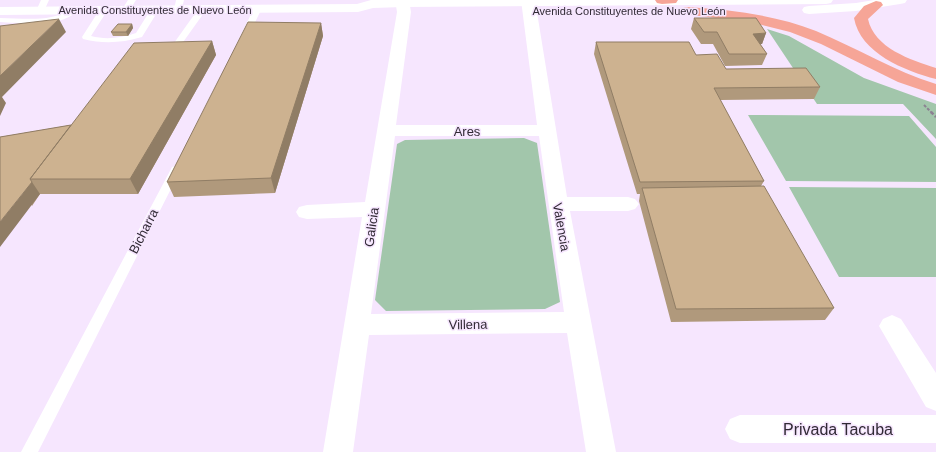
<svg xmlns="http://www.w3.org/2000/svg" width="936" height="452" font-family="Helvetica,sans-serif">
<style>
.green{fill:#a2c6ab}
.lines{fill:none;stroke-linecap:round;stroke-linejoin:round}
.path-far1{stroke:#8c8192;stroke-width:2;stroke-dasharray:3 1.5;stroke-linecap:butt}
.path{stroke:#8c8192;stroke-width:2.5;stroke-dasharray:3.5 2;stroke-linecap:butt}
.lane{fill:#fff;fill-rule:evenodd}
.street{fill:#fff;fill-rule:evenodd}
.secondary{fill:#fff;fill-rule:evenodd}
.highway{fill:#f6a597;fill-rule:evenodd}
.wall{fill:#b0997c}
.shaded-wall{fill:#907d65}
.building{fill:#cdb290;stroke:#907d65}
.labels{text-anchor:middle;stroke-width:3;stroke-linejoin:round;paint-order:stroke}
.far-street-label{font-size:11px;fill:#312a35;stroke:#f6e6fe}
.street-label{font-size:13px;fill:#312a35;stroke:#f6e6fe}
.near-street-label{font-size:16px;fill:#312a35;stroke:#f6e6fe}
</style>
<rect width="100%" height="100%" fill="#f6e6fe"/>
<path class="green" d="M 767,29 L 789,36 L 864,78 L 936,104 L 936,139 L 903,104 L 817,104 Z
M 748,115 L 909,116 L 936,147 L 936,182 L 786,181 Z
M 524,138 L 537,143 L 560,302 L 545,309 L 386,311 L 375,300 L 397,144 L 405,140 Z
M 789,187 L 936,188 L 936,277 L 839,277 Z"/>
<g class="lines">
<path class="path-far1" d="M 924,105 L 932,113"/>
<path class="path" d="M 931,112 L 936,117"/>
<path class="lane" d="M 41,0 L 49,0 L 44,11 L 40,13 L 36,11 Z
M 128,0 L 136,0 L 128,13 L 122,13 L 121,11 Z
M 176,0 L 184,0 L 181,12 L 178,12 L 174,10 Z
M 199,8 L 202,8 L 206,10 L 176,52 L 170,52 L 169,50 Z
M 254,8 L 260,8 L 261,10 L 248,37 L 244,39 L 241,39 L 240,37 Z
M 70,9 L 76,9 L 77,11 C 61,28 21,23 0,22 L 0,18 C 23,18 51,23 70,9 Z
M 100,9 L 106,9 L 107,11 L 91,36 C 106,40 121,38 136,33 L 151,9 L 157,9 L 158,11 L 142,37 C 121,43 104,44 83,39 L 82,37 Z
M 176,166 L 180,167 L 181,169 L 38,452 L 21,452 L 171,169 L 172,167 Z"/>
<path class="street" d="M 395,0 L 409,0 L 411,12 L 396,125 L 537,125 L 521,0 L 535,0 L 567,197 L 628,197 L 635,199 L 639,204 L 635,209 L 628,211 L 570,211 L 616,452 L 586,452 L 567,333 L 369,335 L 353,452 L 323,452 L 362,217 L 307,219 L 299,217 L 296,212 L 299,207 L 307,205 L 365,202 L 397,12 ZM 395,136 L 539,136 L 564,312 L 371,314 Z
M 892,315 L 901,319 L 936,373 L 936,411 L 926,407 L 879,326 L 883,319 Z
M 740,415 L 936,415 L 936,443 L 740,443 L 730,439 L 725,429 L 730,419 Z"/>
<path class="secondary" d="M 371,0 L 833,0 L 831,3 L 826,4 L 403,7 L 373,8 L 358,12 L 0,15 L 0,7 L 357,4 Z
M 874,0 L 907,0 L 905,3 L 900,4 L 856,11 L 809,14 L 804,13 L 802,10 L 804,7 L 809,6 L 856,3 Z"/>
<path class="highway" d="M 655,0 L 678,0 L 676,3 L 662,4 L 657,3 Z
M 876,1 L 881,2 L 883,5 L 868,19 C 874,48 911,60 936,68 L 936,79 C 905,71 860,53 854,18 L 864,6 Z
M 688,7 C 732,10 775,15 816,31 C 857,48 894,71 936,84 L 936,95 L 898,82 L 821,44 L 790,32 L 750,22 L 683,14 L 681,11 L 683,8 Z"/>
</g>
<path class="wall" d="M 694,18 L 766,33 L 762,44 L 760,44 L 767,54 L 762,65 L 725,66 L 713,44 L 701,44 L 691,29 Z
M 321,23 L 323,36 L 275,193 L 174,197 L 167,182 Z
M 132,24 L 133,28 L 128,36 L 113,36 L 111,32 Z
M 212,41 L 216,55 L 138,194 L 40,194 L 32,206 L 0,137 L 71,125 Z
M 596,42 L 696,55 L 726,69 L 820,87 L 814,99 L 720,100 L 764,181 L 761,186 L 834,308 L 825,320 L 671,322 L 639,201 L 640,194 L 637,194 L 594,54 Z"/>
<path class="shaded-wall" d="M 59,19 L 66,32 L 2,97 L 6,103 L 0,116 L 0,76 Z
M 321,23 L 323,36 L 275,193 L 271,178 Z
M 132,24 L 133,28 L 128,36 L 126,32 Z
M 766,33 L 762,44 L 749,46 L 753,34 Z
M 212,41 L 216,55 L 138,194 L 130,179 Z
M 32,182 L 40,194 L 0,247 L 0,222 Z"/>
<path class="building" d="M 694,18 L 756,18 L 766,33 L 753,34 L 767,54 L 729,54 L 717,32 L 704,32 Z
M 59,19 L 0,76 L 0,26 Z
M 248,22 L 321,23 L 271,178 L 167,182 Z
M 118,24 L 132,24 L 126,32 L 111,32 Z
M 212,41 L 130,179 L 30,179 L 134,43 Z
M 596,42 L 689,42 L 696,55 L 717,54 L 726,69 L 806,68 L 820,87 L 714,88 L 764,181 L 640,182 Z
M 71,125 L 30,179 L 32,182 L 0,222 L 0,137 Z
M 764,186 L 834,308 L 676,309 L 642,188 Z"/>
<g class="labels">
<g class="far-street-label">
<text x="155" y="14">Avenida Constituyentes de Nuevo León</text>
<text x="629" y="15">Avenida Constituyentes de Nuevo León</text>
</g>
<g class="street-label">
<text x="467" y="136">Ares</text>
<text transform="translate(371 227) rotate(-82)" y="5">Galicia</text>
<text transform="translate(562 227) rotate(80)" y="5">Valencia</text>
<text transform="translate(143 231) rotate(-63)" y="5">Bicharra</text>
<text transform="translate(468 324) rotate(-1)" y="5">Villena</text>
</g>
<g class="near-street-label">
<text x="838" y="435">Privada Tacuba</text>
</g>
</g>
</svg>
